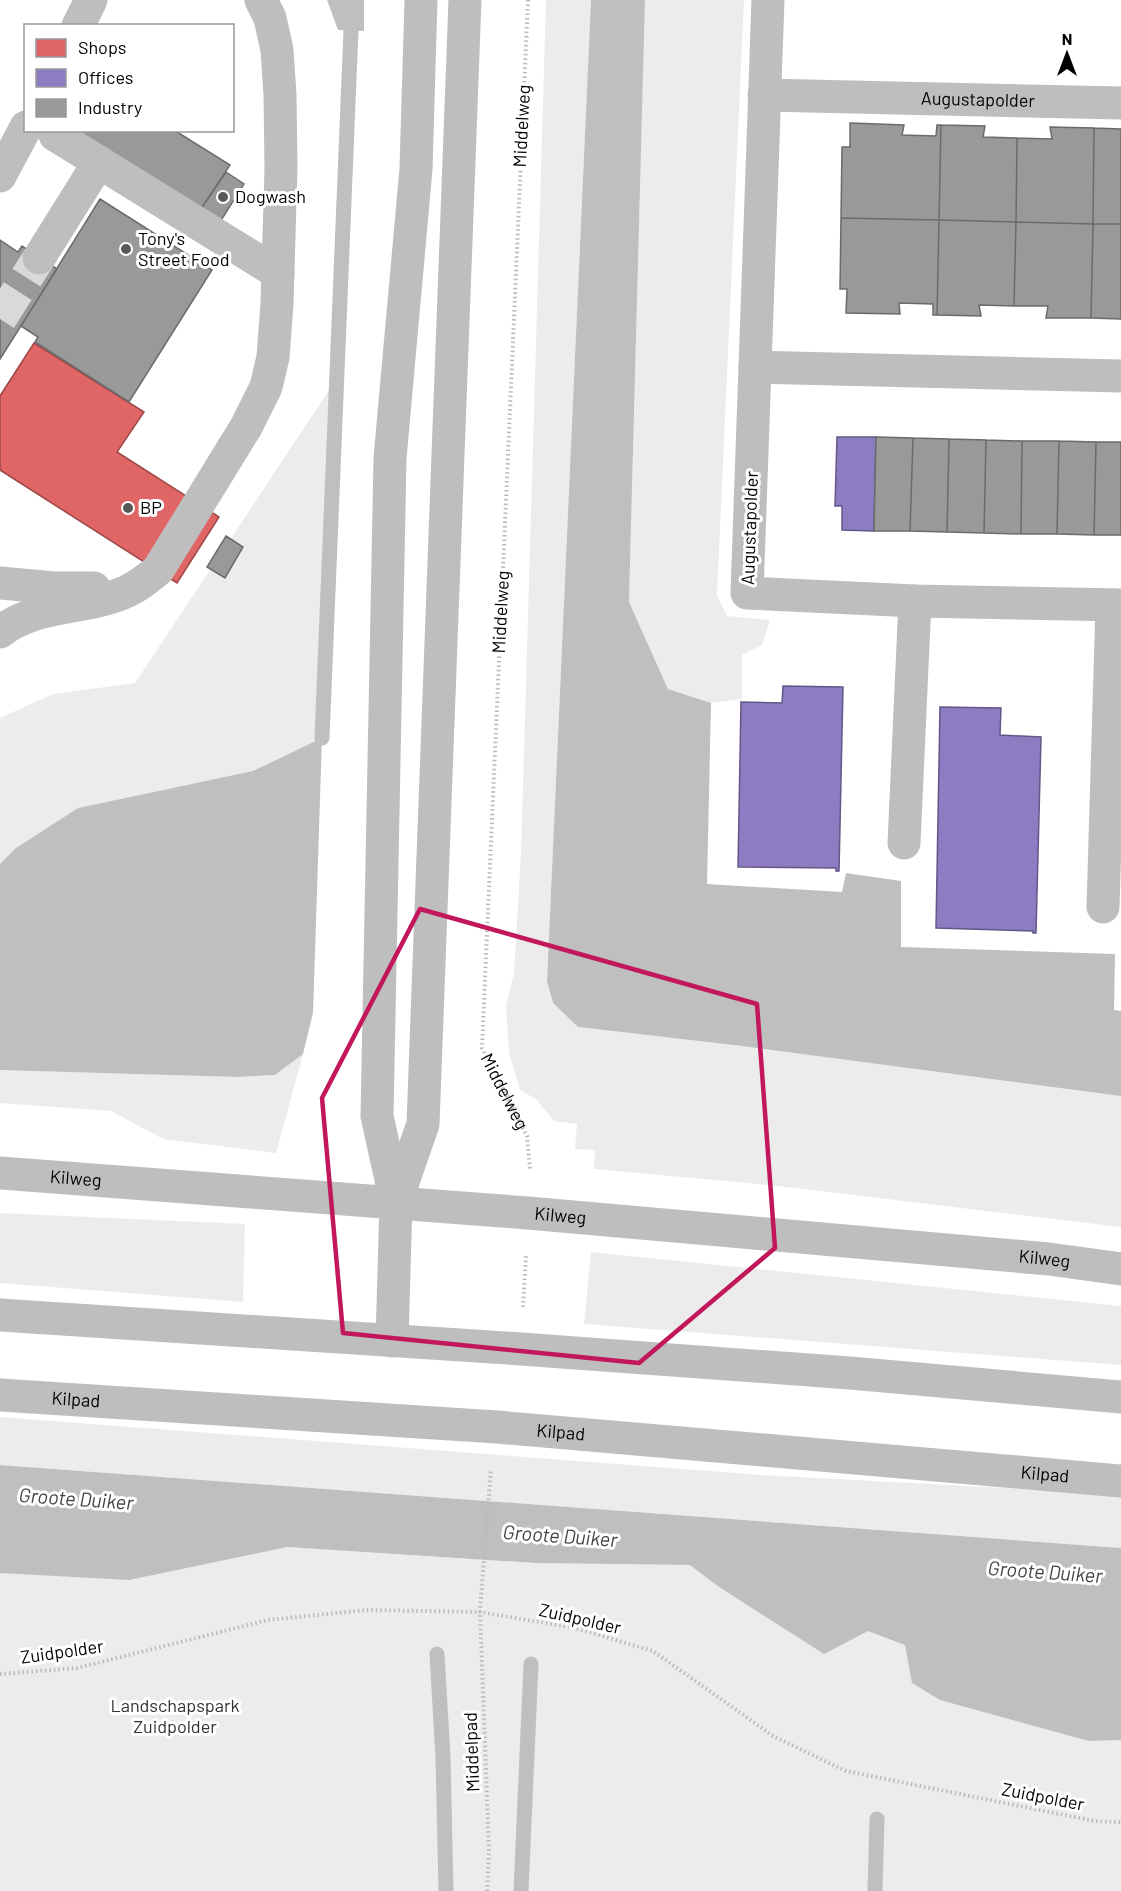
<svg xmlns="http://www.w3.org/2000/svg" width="1121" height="1891" font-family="Barlow,sans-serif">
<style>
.green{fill:#ececec}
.water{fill:#bfbfbf}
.shops{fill:#e06666;stroke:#9d4747;stroke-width:1.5}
.offices{fill:#8e7cc3;stroke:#635788;stroke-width:1.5}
.industry{fill:#999;stroke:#6b6b6b;stroke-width:1.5}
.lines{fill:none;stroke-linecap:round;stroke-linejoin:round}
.stream{stroke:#bfbfbf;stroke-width:15}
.minor-tunnel{stroke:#d9d9d9;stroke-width:33;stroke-dasharray:33 16;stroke-linecap:butt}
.path{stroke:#b9b9b9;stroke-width:4;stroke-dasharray:1.5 3;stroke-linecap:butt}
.minor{stroke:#bebebe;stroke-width:33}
.major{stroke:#bebebe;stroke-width:33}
.marked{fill:none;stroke:#c2185b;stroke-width:4.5;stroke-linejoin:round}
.poi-dot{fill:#595959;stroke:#fff;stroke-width:2}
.labels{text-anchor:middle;stroke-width:6;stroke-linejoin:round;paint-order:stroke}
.street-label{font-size:18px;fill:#000;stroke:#fff}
.poi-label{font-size:18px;fill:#000;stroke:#fff;text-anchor:start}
.park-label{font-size:18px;fill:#333;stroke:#fff}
.water-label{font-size:20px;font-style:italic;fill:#444;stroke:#fff}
</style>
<rect width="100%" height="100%" fill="#fff"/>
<path class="green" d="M 546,0 L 591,0 L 547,981 L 553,1003 L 578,1027 L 742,1046 L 1121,1096 L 1121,1227 L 779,1186 L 594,1169 L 595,1150 L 575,1149 L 577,1124 L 554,1121 L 536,1099 L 520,1090 L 509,1053 L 506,1006 L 514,973 L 521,854 Z
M 645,0 L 744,0 L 717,595 L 727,616 L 770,620 L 762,645 L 742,655 L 742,699 L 711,703 L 668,689 L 629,602 Z
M 336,380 L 322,738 L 253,771 L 78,808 L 16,848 L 0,864 L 0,718 L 53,694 L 135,683 Z
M 303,1054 L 276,1153 L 163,1139 L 111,1111 L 0,1103 L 0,1070 L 237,1077 L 275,1075 Z
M 0,1213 L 245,1224 L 243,1302 L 0,1283 Z
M 591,1252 L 1121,1306 L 1121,1365 L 584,1324 Z
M 0,1417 L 762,1475 L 1022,1489 L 1121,1496 L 1121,1548 L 0,1465 Z
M 0,1524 L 268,1551 L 287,1547 L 535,1563 L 690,1565 L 736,1598 L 1121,1637 L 1121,1891 L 0,1891 Z"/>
<path class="water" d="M 327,0 L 364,0 L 364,31 L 338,30 Z
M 591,0 L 645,0 L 629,602 L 668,689 L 711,703 L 707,884 L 842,892 L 846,873 L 901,881 L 901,947 L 1115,954 L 1114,1010 L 1121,1011 L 1121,1096 L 742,1046 L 578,1027 L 553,1003 L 547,981 Z
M 322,738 L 313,1013 L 303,1054 L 275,1075 L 237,1077 L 0,1070 L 0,864 L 16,848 L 78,808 L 253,771 Z
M 0,1465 L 1121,1548 L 1121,1740 L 1089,1741 L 940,1700 L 912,1683 L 905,1645 L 868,1631 L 824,1654 L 719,1587 L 690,1565 L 535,1563 L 287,1547 L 129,1580 L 0,1573 Z"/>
<path class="shops" d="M 34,343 L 144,412 L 117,452 L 219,517 L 177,583 L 0,470 L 0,396 Z"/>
<path class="offices" d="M 837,437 L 876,437 L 874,531 L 842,530 L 842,506 L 835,506 Z
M 783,686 L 843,687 L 839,871 L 836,871 L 836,868 L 738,867 L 741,702 L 782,703 Z
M 940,707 L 1001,708 L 1000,735 L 1041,737 L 1036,933 L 1033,933 L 1033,931 L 936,928 Z"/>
<path class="industry" d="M 850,123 L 904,125 L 902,135 L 936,136 L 937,125 L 941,125 L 939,220 L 841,218 L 842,147 L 850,147 Z
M 941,125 L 985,126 L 983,137 L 1017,138 L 1016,222 L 939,220 Z
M 1050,127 L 1094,128 L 1093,224 L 1016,222 L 1017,138 L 1052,139 Z
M 1094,128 L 1121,129 L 1121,224 L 1093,224 Z
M 76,130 L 174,130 L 230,165 L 201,209 Z
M 226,172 L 244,184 L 220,222 L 201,209 Z
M 100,199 L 212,270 L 129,402 L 35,342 L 38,337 L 21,326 Z
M 841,218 L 939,220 L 937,315 L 933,315 L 933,304 L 899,303 L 900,314 L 846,313 L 847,289 L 840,289 Z
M 939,220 L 1016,222 L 1014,306 L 979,305 L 981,316 L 937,315 Z
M 1016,222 L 1093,224 L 1091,318 L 1046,318 L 1048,306 L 1014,306 Z
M 1093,224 L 1121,224 L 1121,319 L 1091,318 Z
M 0,240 L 18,252 L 22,246 L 57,269 L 0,359 Z
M 876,437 L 913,438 L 910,531 L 874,531 Z
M 913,438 L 949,439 L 947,532 L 910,531 Z
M 949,439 L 986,440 L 984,533 L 947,532 Z
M 986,440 L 1022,441 L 1021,534 L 984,533 Z
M 1022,441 L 1059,441 L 1057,534 L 1021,534 Z
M 1059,441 L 1096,442 L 1094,535 L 1057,534 Z
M 1096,442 L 1121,442 L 1121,535 L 1094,535 Z
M 226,536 L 243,547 L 225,578 L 207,567 Z"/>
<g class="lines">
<path class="stream" d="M 322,738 L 351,30
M 437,1654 L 443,1757 L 446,1891
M 521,1891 L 531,1664
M 875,1891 L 877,1819"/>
<path class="minor-tunnel" d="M 0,319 L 39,258"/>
<g class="path">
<path id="s1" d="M 528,0 L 482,1048 L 527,1136 L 530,1169"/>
<path d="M 523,1307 L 526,1255"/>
<path d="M 0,1674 L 77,1668 L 268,1620 L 366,1610 L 480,1612 L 575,1628 L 653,1651 L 773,1736 L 846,1771 L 1094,1821 L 1121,1822"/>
<path d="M 487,1891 L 489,1851 L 480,1612 L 491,1469"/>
</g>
<g class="minor">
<path d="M 768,0 L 747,593 L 915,601 L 1121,605"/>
<path d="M 78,26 L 91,0"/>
<path id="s2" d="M 764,95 L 1121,103"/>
<path d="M 55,135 L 278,273"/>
<path d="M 0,176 L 26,127"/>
<path d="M 39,258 L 99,162"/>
<path d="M 755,367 L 1121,376"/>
<path d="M 0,583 L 54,588 L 94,588"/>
<path d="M 0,632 C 35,604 83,610 123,593 C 136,588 147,579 158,570 L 246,427 L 266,387 L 273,357 L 277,304 L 281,168 L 280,95 L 277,50 L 270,18 L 261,0"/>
<path d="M 904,843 L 915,601"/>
<path d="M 1103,907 L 1112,605"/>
<path id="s3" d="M 0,1395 L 497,1427 L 1121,1481"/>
</g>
<g class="major">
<path id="s4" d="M 0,1173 L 528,1213 L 1049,1259 L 1121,1269"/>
<path d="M 396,1202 L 423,1124 L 465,0"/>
<path d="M 0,1315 L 521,1349 L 850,1373 L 1121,1397"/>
<path d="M 392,1341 L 396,1202 L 377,1116 L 390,458 L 416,169 L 421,0"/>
</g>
</g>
<path class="marked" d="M 420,909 L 757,1004 L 775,1248 L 639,1363 L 343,1333 L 322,1098 Z"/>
<g class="poi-dot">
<circle cx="223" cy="197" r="6"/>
<circle cx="126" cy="249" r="6"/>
<circle cx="128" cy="508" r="6"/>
</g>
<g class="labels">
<g class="street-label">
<text dy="6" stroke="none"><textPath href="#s2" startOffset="214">Augustapolder</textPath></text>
<text transform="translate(522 126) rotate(-87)" y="6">Middelweg</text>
<text transform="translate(750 528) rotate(-88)" y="6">Augustapolder</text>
<text transform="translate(501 612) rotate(-87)" y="6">Middelweg</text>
<text dy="6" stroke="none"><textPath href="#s1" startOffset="1098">Middelweg</textPath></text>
<text dy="6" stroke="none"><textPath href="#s4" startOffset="76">Kilweg</textPath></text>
<text dy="6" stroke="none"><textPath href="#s4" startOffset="562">Kilweg</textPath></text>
<text dy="6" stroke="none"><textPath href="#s4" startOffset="1048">Kilweg</textPath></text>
<text dy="6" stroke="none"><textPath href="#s3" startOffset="76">Kilpad</textPath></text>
<text dy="6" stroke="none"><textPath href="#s3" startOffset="562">Kilpad</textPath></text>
<text dy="6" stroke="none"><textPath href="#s3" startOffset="1048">Kilpad</textPath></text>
<text transform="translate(580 1619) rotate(13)" y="6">Zuidpolder</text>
<text transform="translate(62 1652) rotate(-8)" y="6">Zuidpolder</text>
<text transform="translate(472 1752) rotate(-92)" y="6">Middelpad</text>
<text transform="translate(1043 1797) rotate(11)" y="6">Zuidpolder</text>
</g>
<g class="poi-label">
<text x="235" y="203">Dogwash</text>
<text x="138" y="245">Tony's<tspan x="138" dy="21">Street Food</tspan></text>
<text x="140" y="514">BP</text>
</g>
<g class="park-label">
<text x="175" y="1712">Landschapspark<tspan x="175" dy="21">Zuidpolder</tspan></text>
</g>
<g class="water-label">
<text transform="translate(76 1499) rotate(4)" y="7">Groote Duiker</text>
<text transform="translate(560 1536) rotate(4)" y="7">Groote Duiker</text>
<text transform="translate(1045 1572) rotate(4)" y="7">Groote Duiker</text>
</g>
</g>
<rect x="24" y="24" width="210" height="108" fill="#ffffff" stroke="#999999" stroke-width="1.5"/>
<rect x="36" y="39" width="30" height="18" fill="#e06666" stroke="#999999" stroke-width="1.5"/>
<text x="78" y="54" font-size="18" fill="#000000">Shops</text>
<rect x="36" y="69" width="30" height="18" fill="#8e7cc3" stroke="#999999" stroke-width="1.5"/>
<text x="78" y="84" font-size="18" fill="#000000">Offices</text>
<rect x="36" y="99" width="30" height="18" fill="#999999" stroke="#999999" stroke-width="1.5"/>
<text x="78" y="114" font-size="18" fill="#000000">Industry</text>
<g transform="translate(1067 54)" stroke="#ffffff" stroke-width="4.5" paint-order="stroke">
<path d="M0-4.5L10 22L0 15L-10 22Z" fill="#000000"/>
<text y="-9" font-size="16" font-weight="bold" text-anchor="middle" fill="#000000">N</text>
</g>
</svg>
